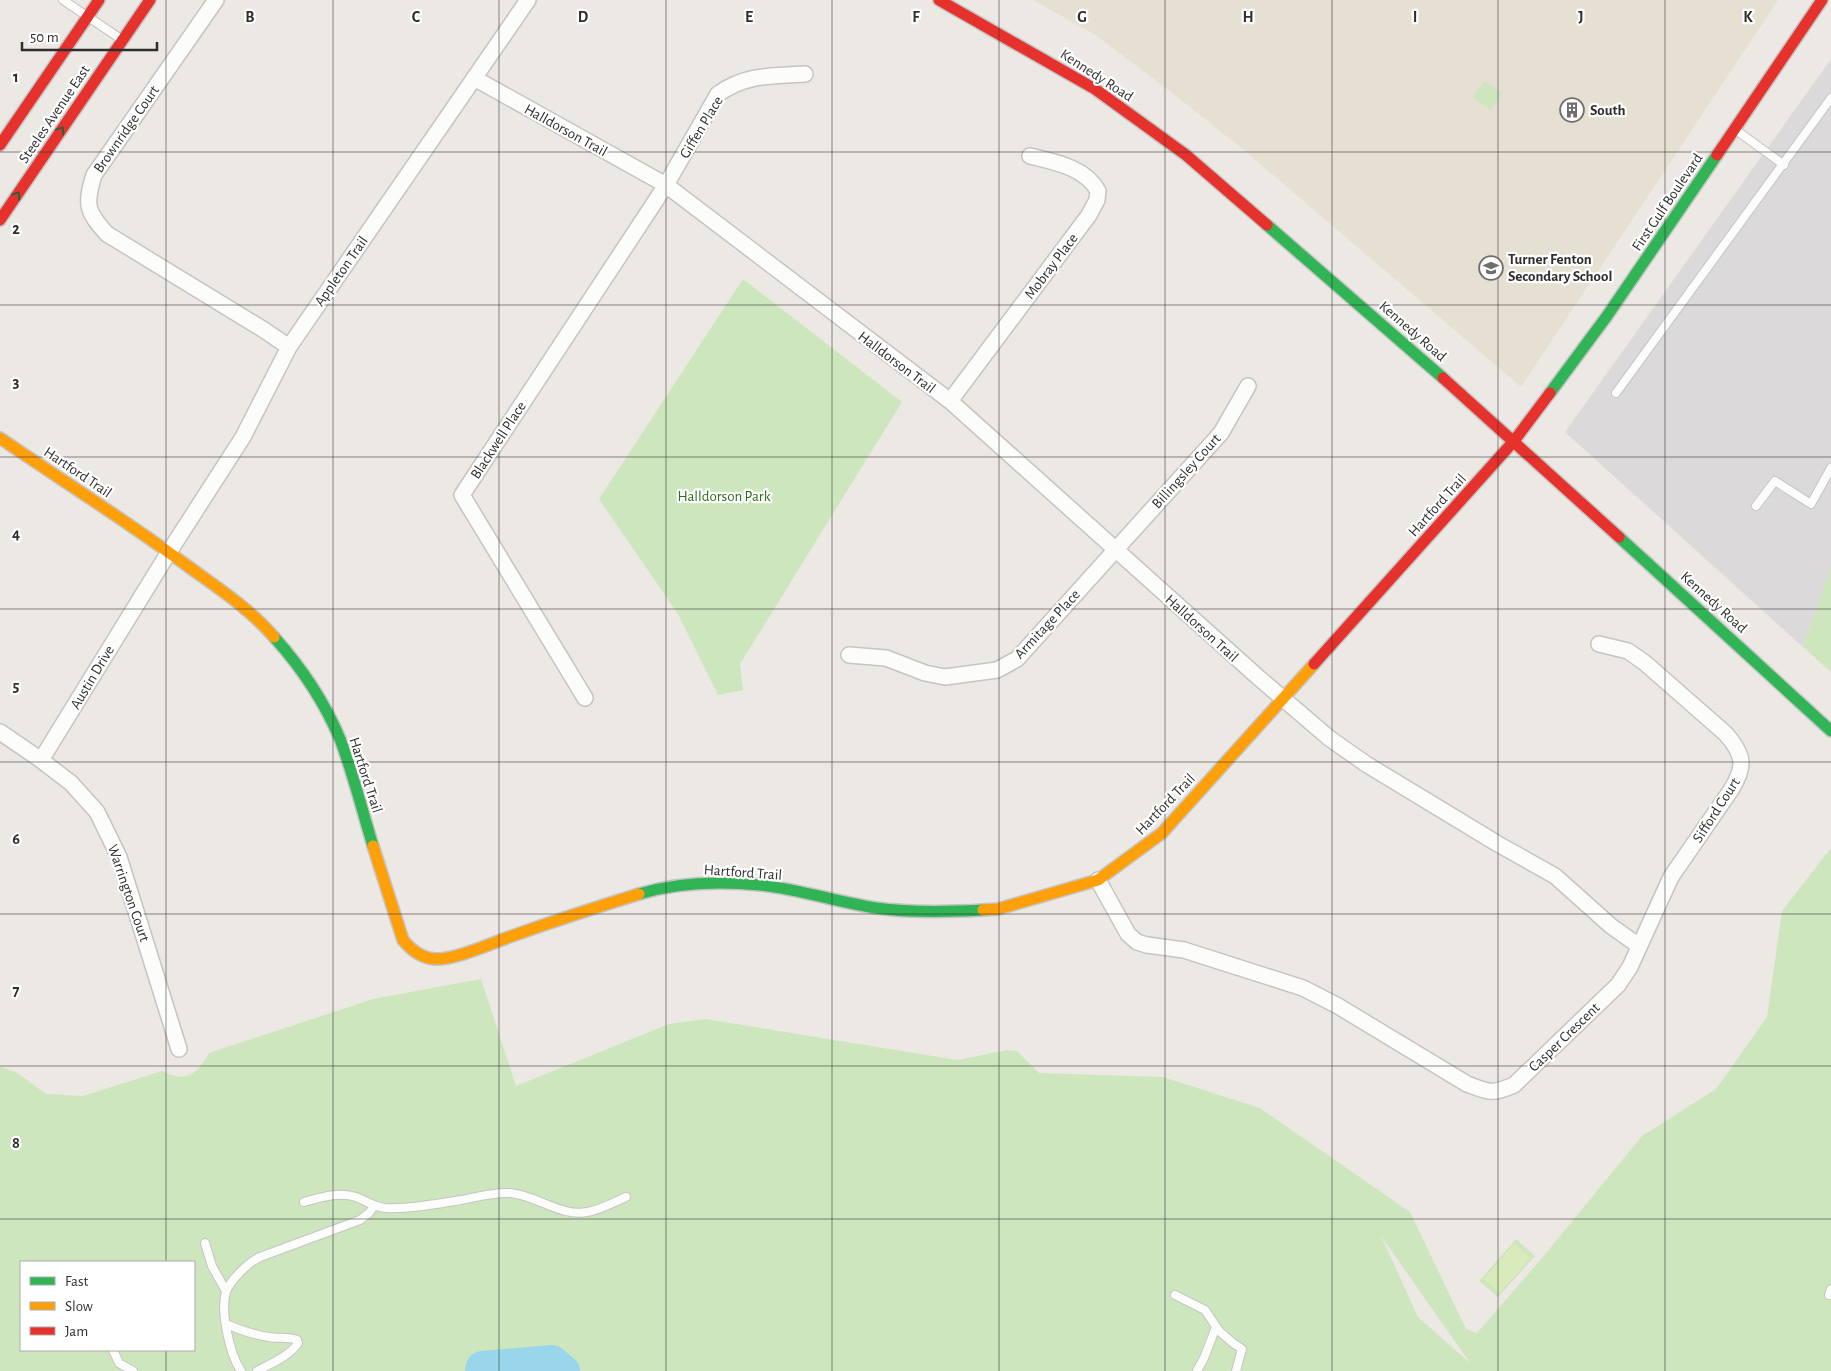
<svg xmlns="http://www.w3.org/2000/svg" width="1831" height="1371" font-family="'Alegreya Sans',sans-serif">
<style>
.industrial{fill:#dcd9db}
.education{fill:#e6e0d3}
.green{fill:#cee6be;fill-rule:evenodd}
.pitch{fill:#d9eabb}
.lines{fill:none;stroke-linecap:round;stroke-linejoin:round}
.river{stroke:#99d6ec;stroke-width:32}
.lane-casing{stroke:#c5c4c5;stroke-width:10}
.street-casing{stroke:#c5c4c5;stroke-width:18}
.fast-casing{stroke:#c5c4c5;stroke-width:14}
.slow-casing{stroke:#c5c4c5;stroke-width:14}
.jam-casing{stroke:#c5c4c5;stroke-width:14}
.lane{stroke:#fcfcfb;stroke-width:8}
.street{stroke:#fcfcfb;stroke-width:15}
.fast{stroke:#30b455;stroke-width:11}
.slow{stroke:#ff9f0a;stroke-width:11}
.jam{stroke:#e5322d;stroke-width:11}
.oneway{stroke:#2f5d3c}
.grid{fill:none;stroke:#2e2e2e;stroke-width:1;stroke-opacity:0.55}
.labels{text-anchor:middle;stroke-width:4.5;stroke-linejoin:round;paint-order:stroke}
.street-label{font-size:15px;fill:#2e2e2e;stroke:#fff}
.poi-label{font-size:15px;font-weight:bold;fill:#2e2e2e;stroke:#fff;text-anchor:start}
.park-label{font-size:15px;fill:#2c6e1b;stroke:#fff}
.grid-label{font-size:16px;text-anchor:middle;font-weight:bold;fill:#2e2e2e;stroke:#fff;stroke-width:4.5;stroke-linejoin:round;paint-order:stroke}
</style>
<rect width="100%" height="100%" fill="#ece8e4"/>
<path class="industrial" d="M 1831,59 L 1831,567 L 1803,647 L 1565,432 Z"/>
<path class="education" d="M 1033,0 L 1778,0 L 1521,387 L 1244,150 L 1171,92 L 1094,34 Z"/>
<path class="green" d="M 1484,81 L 1502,93 L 1491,110 L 1473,97 Z
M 743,279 L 902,402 L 740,664 L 743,690 L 718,695 L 678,614 L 599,499 Z
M 1831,567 L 1831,672 L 1803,647 Z
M 1831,848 L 1831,1371 L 0,1371 L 0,1066 L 19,1074 L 46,1094 L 83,1096 L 162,1071 C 186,1083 197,1075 209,1053 L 373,999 L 481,979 L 516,1086 L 669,1024 L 705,1019 L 957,1060 L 1007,1050 L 1017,1051 L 1039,1073 L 1163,1077 L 1260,1108 L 1410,1212 L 1466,1329 L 1477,1333 L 1542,1258 L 1642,1136 L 1716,1089 L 1767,1017 L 1782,911 ZM 1381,1236 L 1470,1363 L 1418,1317 ZM 21,1262 L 194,1262 L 194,1350 L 21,1350 Z
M 1516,1239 L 1535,1256 L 1498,1297 L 1479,1281 Z"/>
<path class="pitch" d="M 1514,1244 L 1530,1258 L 1500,1293 L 1484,1279 Z"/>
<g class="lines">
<path class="river" d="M 481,1371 L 482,1367 L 552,1361 L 564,1371"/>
<g class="lane-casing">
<path id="lane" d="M 63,0 L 121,39
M 1736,130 L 1784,165
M 1616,393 L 1831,98
M 1756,506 L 1775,481 L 1811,504 L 1831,468
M 304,1202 C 319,1198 340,1191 356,1197 C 366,1201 374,1207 385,1208 C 410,1209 436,1204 461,1200 C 477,1197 493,1192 510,1193 C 536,1195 561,1217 587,1212 C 601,1210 614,1202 626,1197
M 205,1243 L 212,1266 L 226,1291
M 1175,1295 L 1205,1310 L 1219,1331 L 1233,1343 L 1242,1349 L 1236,1371
M 1829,1295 L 1831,1289
M 226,1324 C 240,1330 254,1335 269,1337 C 278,1339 288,1336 297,1340 L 298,1343 C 290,1356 270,1364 257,1371
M 113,1350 L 119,1363 L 133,1371
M 241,1371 C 230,1355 220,1311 226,1292 C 230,1280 249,1262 260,1257 L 360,1220 L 369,1213 L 374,1206
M 1197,1371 L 1204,1358 L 1216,1327"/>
</g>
<g class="street-casing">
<path id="street" d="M 216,0 L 94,175 C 85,204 86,211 107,234 L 264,330 L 289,347
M 474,78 L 666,185 L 950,401 L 1259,678 L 1329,738 L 1366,764 L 1498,844 L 1555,876 L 1611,926 L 1639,946
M 950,401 L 1089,215 L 1097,200 L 1098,191 C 1085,167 1054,162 1030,156
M 849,655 L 886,658 L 925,673 L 945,677 L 997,670 L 1017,659 L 1221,433 L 1248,386
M 585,698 L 462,495 L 666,185 L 718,94 C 746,74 772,76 805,74
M 0,732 L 41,760 L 71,783 L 97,812 L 119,857 L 179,1049
M 41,760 L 169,552 L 243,437 L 289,347 L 528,0
M 1098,880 L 1128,934 L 1137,942 L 1147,945 L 1184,950 L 1303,988 L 1338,1006 L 1467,1084 C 1489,1092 1491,1095 1514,1085 L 1618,985 L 1630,967 L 1671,877 L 1731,790 C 1746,766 1744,755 1726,734 L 1645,663 L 1628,651 L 1599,644"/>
</g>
<g class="fast-casing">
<path id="fast" d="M 1267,225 L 1443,378
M 1550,393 L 1607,316 L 1717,155
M 1619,537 L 1831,731
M 274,637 C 301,667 324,701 340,739 C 353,773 362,810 373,846
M 639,894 C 678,882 720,881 760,885 C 799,889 837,902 876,908 C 912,913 947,912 983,910"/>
</g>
<g class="slow-casing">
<path id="slow" d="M 0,438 C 63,481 128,522 189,567 C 218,588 250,609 274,637
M 373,846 L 403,940 C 411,950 422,958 435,959 C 455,960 492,943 512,936 C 554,921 597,907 639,894
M 983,910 L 998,909 L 1098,880 L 1162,833 L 1314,664"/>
</g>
<g class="jam-casing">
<path id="jam" d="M 939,0 L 1095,89 L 1186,155 L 1267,225
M 0,145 L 99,0
M 1717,155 L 1822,0
M 0,220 L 150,0
M 1443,378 L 1619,537
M 1314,664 L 1514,441 L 1550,393"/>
</g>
<use href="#lane" class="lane"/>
<use href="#street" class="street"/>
<use href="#fast" class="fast"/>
<use href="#slow" class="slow"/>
<use href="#jam" class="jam"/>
</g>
<defs><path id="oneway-chevron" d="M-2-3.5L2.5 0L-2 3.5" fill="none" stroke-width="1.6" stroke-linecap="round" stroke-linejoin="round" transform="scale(1.25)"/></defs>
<g class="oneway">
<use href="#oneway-chevron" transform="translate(61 130) rotate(-56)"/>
<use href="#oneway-chevron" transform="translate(17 195) rotate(-56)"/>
</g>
<path class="grid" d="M 166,0 L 166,1262M 333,0 L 333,1371M 499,0 L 499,1371M 666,0 L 666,1371M 832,0 L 832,1371M 999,0 L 999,1371M 1165,0 L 1165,1371M 1332,0 L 1332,1371M 1498,0 L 1498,1371M 1665,0 L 1665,1371M 0,152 L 1831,152M 0,305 L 1831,305M 0,457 L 1831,457M 0,609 L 1831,609M 0,762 L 1831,762M 0,914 L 1831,914M 0,1066 L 1831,1066M 0,1219 L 1831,1219M 166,1350 L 166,1371"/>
<defs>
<g id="building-ring" transform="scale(1.25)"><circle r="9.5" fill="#fff" stroke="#706f6e" stroke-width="1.5"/><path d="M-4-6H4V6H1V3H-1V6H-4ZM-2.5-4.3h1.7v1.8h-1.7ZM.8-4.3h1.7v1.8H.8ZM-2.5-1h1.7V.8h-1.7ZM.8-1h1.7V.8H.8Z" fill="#706f6e"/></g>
<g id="school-ring" transform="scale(1.25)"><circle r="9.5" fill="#fff" stroke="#706f6e" stroke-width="1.5"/><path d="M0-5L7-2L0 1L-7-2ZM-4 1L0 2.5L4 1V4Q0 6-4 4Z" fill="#706f6e"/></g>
</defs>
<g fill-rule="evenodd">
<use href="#building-ring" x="1572" y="110"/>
<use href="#school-ring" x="1491" y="268"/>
</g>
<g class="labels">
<g class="street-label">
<text transform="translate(1097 75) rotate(33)" y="5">Kennedy Road</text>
<text transform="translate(54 114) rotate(-56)" y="5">Steeles Avenue East</text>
<text transform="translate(701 127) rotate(-59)" y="5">Giffen Place</text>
<text transform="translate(126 129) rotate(-55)" y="5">Brownridge Court</text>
<text transform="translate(566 130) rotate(29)" y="5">Halldorson Trail</text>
<text transform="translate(1667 202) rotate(-56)" y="5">First Gulf Boulevard</text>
<text transform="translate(1051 266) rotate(-53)" y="5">Mobray Place</text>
<text transform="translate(341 271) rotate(-55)" y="5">Appleton Trail</text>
<text transform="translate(1413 331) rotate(41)" y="5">Kennedy Road</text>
<text transform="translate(897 362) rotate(37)" y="5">Halldorson Trail</text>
<text transform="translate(498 440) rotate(-57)" y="5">Blackwell Place</text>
<text transform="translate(1186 471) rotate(-48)" y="5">Billingsley Court</text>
<text transform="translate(78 472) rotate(34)" y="5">Hartford Trail</text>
<text transform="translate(1437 505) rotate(-48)" y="5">Hartford Trail</text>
<text transform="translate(1714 602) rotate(42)" y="5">Kennedy Road</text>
<text transform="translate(1047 624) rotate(-47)" y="5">Armitage Place</text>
<text transform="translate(1202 628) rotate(42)" y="5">Halldorson Trail</text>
<text transform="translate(92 677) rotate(-59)" y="5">Austin Drive</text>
<text transform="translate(366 775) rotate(72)" y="5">Hartford Trail</text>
<text transform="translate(1165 804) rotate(-46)" y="5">Hartford Trail</text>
<text transform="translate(1716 810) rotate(-57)" y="5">Sifford Court</text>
<text transform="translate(743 872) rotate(4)" y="5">Hartford Trail</text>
<text transform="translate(129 893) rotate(71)" y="5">Warrington Court</text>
<text transform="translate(1564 1037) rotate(-44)" y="5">Casper Crescent</text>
</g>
<g class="poi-label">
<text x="1590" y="115">South</text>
<text x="1508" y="264">Turner Fenton<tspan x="1508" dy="17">Secondary School</tspan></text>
</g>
<g class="park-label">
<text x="724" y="501">Halldorson Park</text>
</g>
</g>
<g class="grid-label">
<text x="250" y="22">B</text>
<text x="416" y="22">C</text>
<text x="583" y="22">D</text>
<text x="749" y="22">E</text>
<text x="916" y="22">F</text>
<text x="1082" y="22">G</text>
<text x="1248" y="22">H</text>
<text x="1415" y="22">I</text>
<text x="1581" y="22">J</text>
<text x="1748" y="22">K</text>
<text x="16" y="82">1</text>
<text x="16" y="234">2</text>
<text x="16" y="387">3</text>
<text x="16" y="539">4</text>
<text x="16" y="691">5</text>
<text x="16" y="844">6</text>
<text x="16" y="996">7</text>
<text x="16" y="1148">8</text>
</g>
<rect x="20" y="1261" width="175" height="90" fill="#ffffff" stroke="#ababab"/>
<rect x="30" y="1277" width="25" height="8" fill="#30b455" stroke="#ababab"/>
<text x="65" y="1286" font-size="15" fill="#2e2e2e">Fast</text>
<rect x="30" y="1302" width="25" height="8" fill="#ff9f0a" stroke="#ababab"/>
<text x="65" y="1311" font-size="15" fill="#2e2e2e">Slow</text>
<rect x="30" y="1327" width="25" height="8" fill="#e5322d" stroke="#ababab"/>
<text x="65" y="1336" font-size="15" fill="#2e2e2e">Jam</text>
<path d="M22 42v8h135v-8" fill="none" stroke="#2e2e2e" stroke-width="2.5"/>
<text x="30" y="42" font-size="15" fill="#2e2e2e" stroke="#ffffff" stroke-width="4" paint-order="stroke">50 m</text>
</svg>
